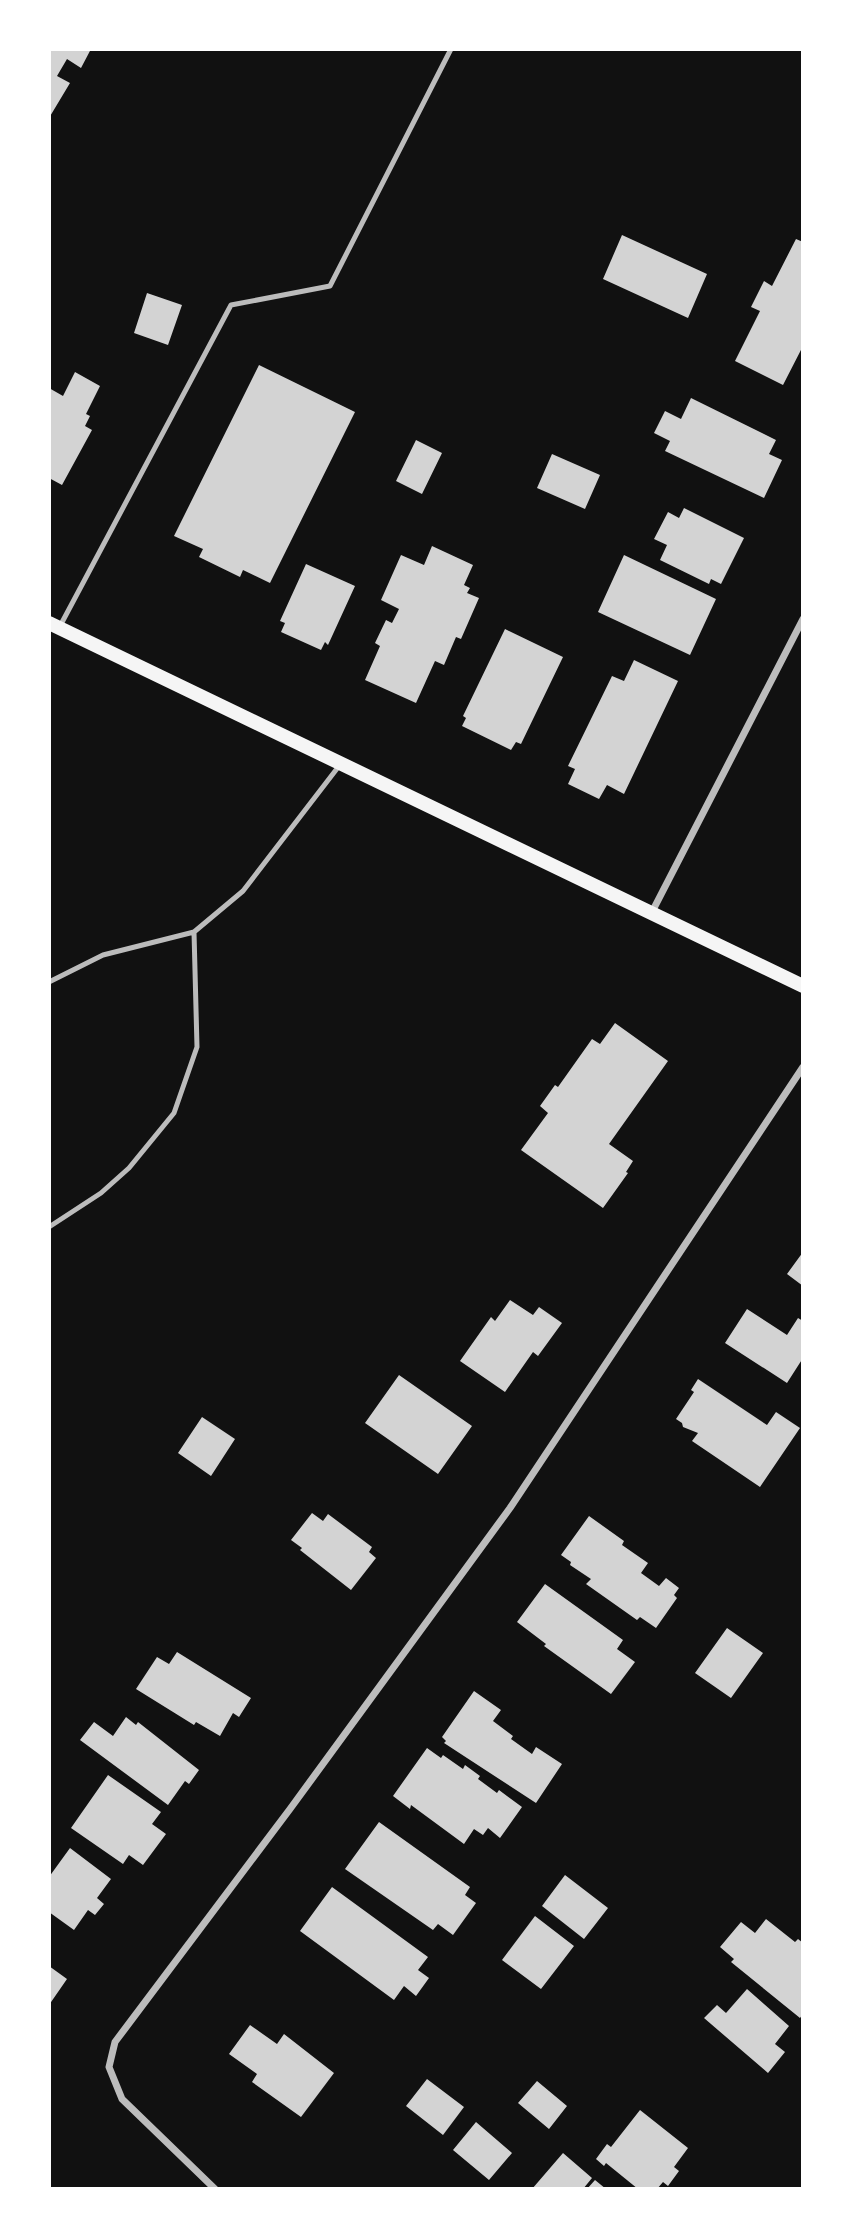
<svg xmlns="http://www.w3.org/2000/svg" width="852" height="2238" font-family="'Times New Roman',serif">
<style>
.building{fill:#d3d3d3}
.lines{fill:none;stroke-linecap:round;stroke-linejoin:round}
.service{stroke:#bcbcbc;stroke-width:5}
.minor{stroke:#bcbcbc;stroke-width:7}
.secondary{stroke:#f5f5f5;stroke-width:14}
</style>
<rect width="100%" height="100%" fill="#111"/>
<path class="building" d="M 49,49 L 91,49 L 81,68 L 67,59 L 57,76 L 70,83 L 49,118 Z
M 622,235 L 707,274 L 688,318 L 603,279 Z
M 796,239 L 803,242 L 803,346 L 783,385 L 735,361 L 760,311 L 751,307 L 764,281 L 772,286 Z
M 147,293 L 182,305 L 168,345 L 134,333 Z
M 259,365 L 355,412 L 270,583 L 243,570 L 240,577 L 199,557 L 203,549 L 174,536 Z
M 75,372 L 100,386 L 86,414 L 90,416 L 85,426 L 92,430 L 62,485 L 49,478 L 49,388 L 63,396 Z
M 691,398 L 776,440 L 769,454 L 782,460 L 764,498 L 665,451 L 670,441 L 654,433 L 665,411 L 681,419 Z
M 416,440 L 442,453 L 422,494 L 396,481 Z
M 552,454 L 600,475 L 585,509 L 537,488 Z
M 684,508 L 744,538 L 721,584 L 711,579 L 709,584 L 660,560 L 667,545 L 654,539 L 668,512 L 679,518 Z
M 432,546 L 473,565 L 464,585 L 470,588 L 467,593 L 479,598 L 461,639 L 456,637 L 444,665 L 435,661 L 416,703 L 365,680 L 380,646 L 375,643 L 386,620 L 392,623 L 399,609 L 381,600 L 401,555 L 424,565 Z
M 624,555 L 716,599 L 690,655 L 598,612 Z
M 306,564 L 355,586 L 328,645 L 325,642 L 321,650 L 281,632 L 285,623 L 280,621 Z
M 505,629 L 563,657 L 521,744 L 516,742 L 511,750 L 462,726 L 466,718 L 463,716 Z
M 634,660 L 678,681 L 624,794 L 607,785 L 599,799 L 568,784 L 575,769 L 568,766 L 612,676 L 624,681 Z
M 615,1023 L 668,1061 L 609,1144 L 633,1161 L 626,1172 L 628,1173 L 603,1208 L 521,1150 L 548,1113 L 540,1106 L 555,1085 L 558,1087 L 592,1039 L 600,1044 Z
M 803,1252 L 803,1286 L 787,1274 Z
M 510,1300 L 533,1315 L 539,1307 L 562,1323 L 538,1356 L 533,1352 L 505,1392 L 460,1361 L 491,1317 L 495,1321 Z
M 747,1309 L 787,1335 L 798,1318 L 803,1321 L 803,1358 L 787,1383 L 725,1343 Z
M 399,1375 L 472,1426 L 438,1474 L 365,1423 Z
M 698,1379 L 767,1425 L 776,1412 L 800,1428 L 760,1487 L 692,1441 L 698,1433 L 683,1427 L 682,1423 L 676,1419 L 694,1392 L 691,1390 Z
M 202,1417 L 235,1439 L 211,1476 L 178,1453 Z
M 312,1513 L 323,1521 L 328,1514 L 372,1547 L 369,1552 L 376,1558 L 351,1590 L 300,1550 L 302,1548 L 291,1540 Z
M 589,1516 L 624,1541 L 622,1545 L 648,1563 L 641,1573 L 659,1586 L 666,1578 L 679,1588 L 674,1595 L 677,1598 L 656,1628 L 640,1617 L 637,1620 L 586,1584 L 591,1579 L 570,1565 L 571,1562 L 561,1555 Z
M 545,1584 L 623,1640 L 617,1649 L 635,1662 L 611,1694 L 544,1646 L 546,1644 L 517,1622 Z
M 727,1628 L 763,1653 L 731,1698 L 695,1673 Z
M 177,1652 L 251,1698 L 239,1717 L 233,1713 L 220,1736 L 196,1722 L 194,1725 L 136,1689 L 157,1657 L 169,1664 Z
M 474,1691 L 501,1710 L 493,1721 L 513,1736 L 511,1739 L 532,1754 L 536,1747 L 562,1764 L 536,1803 L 444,1743 L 446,1741 L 442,1737 Z
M 126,1717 L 136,1725 L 138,1722 L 199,1770 L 189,1784 L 185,1781 L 168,1805 L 80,1740 L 94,1722 L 113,1736 Z
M 427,1748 L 441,1758 L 443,1755 L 463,1769 L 465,1765 L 480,1776 L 478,1779 L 497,1793 L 499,1790 L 522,1807 L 500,1838 L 488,1828 L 483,1835 L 474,1829 L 464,1844 L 411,1805 L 410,1809 L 393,1796 Z
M 108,1775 L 161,1812 L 152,1824 L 166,1834 L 143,1865 L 129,1855 L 123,1864 L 71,1828 Z
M 379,1822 L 470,1887 L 465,1895 L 476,1903 L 453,1935 L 438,1924 L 433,1930 L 345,1869 Z
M 70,1848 L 111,1879 L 97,1898 L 104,1904 L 95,1915 L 88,1910 L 74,1930 L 49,1912 L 49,1877 Z
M 565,1875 L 608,1908 L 584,1939 L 542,1906 Z
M 332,1887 L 428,1957 L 418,1970 L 429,1978 L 416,1996 L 404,1986 L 394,2000 L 300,1931 Z
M 535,1916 L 574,1946 L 541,1989 L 502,1960 Z
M 766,1919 L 795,1942 L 798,1939 L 803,1943 L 803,2014 L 800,2018 L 731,1962 L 734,1959 L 720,1947 L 741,1922 L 755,1933 Z
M 49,1966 L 67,1979 L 49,2005 Z
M 747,1989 L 789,2026 L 775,2044 L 785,2052 L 768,2073 L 704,2018 L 717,2005 L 726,2013 Z
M 250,2025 L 277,2044 L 284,2034 L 334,2073 L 301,2117 L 252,2082 L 257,2074 L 229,2054 Z
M 427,2079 L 464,2107 L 443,2135 L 406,2106 Z
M 537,2081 L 567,2106 L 549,2129 L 518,2103 Z
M 640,2110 L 688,2148 L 674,2167 L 679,2171 L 668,2186 L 663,2182 L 657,2189 L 638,2189 L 606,2163 L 604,2166 L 596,2159 L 607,2144 L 611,2147 Z
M 476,2122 L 512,2153 L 489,2180 L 453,2150 Z
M 563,2153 L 592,2178 L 583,2189 L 532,2189 Z
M 595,2180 L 606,2189 L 587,2189 Z"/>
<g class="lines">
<path class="service" d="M 59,628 L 231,305 L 330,286 L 451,49
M 49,982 L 103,955 L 194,932 L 243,891 L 339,766
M 49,1227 L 101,1193 L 129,1168 L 174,1113 L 197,1047 L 194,932"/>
<path class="minor" d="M 652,912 L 803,619
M 215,2189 L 122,2099 L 109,2067 L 115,2042 L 290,1809 L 510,1508 L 803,1067"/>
<path class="secondary" d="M 49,623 L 803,986"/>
</g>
<rect width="852" height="2238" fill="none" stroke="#ffffff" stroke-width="102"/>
</svg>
